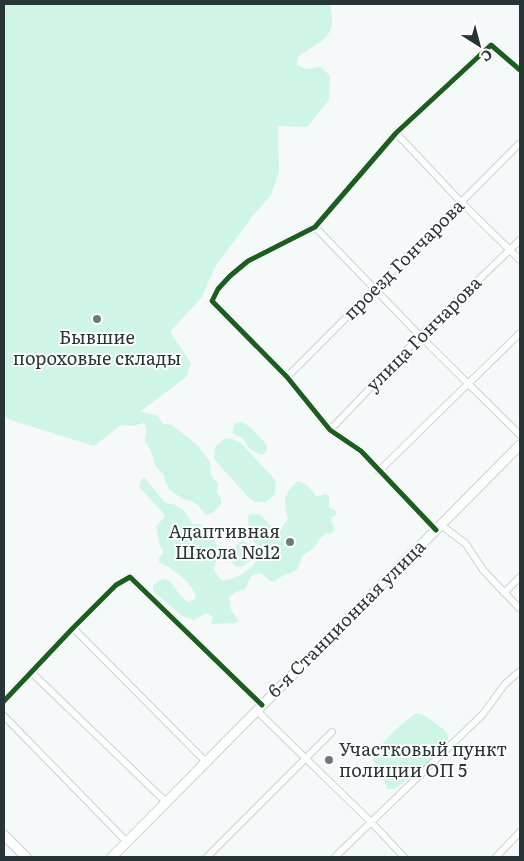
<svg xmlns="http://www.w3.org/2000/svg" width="524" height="861" font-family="Literata,serif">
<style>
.green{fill:#cef5e5}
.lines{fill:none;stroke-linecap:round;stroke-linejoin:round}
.street-casing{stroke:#cad2d4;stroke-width:8}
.secondary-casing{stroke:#cad2d4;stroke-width:11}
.street{stroke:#fefefe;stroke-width:6}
.secondary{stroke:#fefefe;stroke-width:9}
.cycleway-casing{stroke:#fff;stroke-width:8}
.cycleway{stroke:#1b5e20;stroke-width:5}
.poi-dot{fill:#6f797c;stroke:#fff;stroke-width:2}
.labels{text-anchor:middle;stroke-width:4;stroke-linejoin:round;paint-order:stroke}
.street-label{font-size:18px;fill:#273438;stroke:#fff}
.poi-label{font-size:18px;fill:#273438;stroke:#fff}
</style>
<rect width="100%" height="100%" fill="#f5f9fa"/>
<path class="green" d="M 4,4 L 330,4 C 338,40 322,38 298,57 L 297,65 L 307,69 L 321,67 L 330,76 L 329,100 L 307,127 L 278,126 L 279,172 L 271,195 L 252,217 L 215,267 L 202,297 L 170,332 L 191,363 L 186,377 L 141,411 L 145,413 L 157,415 L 163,424 L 172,425 L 197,445 L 210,462 L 211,475 L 218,484 L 217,492 L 221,499 L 221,504 L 213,513 L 206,515 L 198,505 L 191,501 L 183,499 L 171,491 L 166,484 L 164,475 L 156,467 L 151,451 L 145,440 L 145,436 L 147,432 L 144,423 L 132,426 L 121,425 L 94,446 L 10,420 L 4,416 Z
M 242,422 L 250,427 L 267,445 L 267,451 L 262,455 L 251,450 L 242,438 L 232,433 L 235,423 Z
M 230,438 L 241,443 L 276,481 L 275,494 L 266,502 L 254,502 L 249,498 L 214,459 L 215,447 L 224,439 Z
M 145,478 L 165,503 L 173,504 L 184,510 L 192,524 L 201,524 C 219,543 220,544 214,570 L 221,580 C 234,582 259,567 259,552 C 259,546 255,544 252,539 C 248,534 249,522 248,516 L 251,514 C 252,514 259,515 260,515 C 268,520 271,531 281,529 L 288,519 C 283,500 283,494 298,481 L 307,485 L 317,497 L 325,494 L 329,495 L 329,507 L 336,511 L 336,515 L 332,517 L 331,521 L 334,527 L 334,531 L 330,534 L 326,533 L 318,541 L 313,549 L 303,555 L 297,570 C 289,574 282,575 275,581 L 270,581 L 261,573 L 252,575 L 245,589 L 236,592 L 229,597 L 231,610 L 238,620 L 236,623 L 211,624 L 213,617 L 206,613 L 194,620 L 182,616 L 153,591 L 153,586 C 173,566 173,596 189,602 L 196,598 C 195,584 171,567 159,562 L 159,558 L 164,552 L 160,546 L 156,526 L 164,518 L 164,514 L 139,487 L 142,479 Z
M 244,540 L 251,549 L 252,560 L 242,567 L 236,567 L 229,559 C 231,551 236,543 244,540 Z
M 417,713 C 425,715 431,720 438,725 C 442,728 447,731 448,737 C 449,752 406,780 394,789 L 388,789 L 373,760 C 377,745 404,721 417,713 Z"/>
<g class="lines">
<g class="street-casing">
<path id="street" d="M 396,133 L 461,202 L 520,260
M 315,227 L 420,336 L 520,435
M 287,377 L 520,143
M 330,430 L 420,336 L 520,240
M 379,471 L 520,333
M 441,525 L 466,544 L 483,570 L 520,609
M 436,530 L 361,451 L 330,430 L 287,377 L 212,301 L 218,289 L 230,276 L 248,261 L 315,227 L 396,133 L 491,45 L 520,70
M 504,593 L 520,577
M 73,628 L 206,762
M 31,672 L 166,802
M 4,701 L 73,628 L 116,585 L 130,577 L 262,705
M 256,710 L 371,822 L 404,857
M 4,716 L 127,842
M 207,857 L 332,732
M 335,857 L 483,714 L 505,684 L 520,671
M 496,857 L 520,832"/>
</g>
<g class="secondary-casing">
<path id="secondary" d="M 4,835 L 26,857
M 112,857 L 520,445"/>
</g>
<use href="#street" class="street"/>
<use href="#secondary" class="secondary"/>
<g class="cycleway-casing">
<path id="cycleway" d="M 436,530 L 361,451 L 330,430 L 287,377 L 212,301 L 218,289 L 230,276 L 248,261 L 315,227 L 396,133 L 491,45 L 520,70
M 4,701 L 73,628 L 116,585 L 130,577 L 262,705"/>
</g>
<use href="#cycleway" class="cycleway"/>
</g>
<g class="poi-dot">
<circle cx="97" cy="319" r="5"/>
<circle cx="290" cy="542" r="5"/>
<circle cx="329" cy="760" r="5"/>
</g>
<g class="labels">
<g class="street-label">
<text transform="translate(404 260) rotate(-45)" y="6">проезд Гончарова</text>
<text transform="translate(424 334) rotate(-45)" y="6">улица Гончарова</text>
<text transform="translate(347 619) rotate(-45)" y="6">6-я Станционная улица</text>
</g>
<g class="poi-label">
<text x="97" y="344">Бывшие<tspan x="97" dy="21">пороховые склады</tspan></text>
<text x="280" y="538" text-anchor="end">Адаптивная<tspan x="280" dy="21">Школа №12</tspan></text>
<text x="339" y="756" text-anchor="start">Участковый пункт<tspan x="339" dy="21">полиции ОП 5</tspan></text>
</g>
</g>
<rect width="524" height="861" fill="none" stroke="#273438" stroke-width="10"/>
<g transform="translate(479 45) rotate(144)" stroke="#ffffff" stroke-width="4" paint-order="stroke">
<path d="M0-4L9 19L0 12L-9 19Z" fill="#273438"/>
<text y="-8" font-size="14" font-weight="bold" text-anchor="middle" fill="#273438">С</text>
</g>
</svg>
